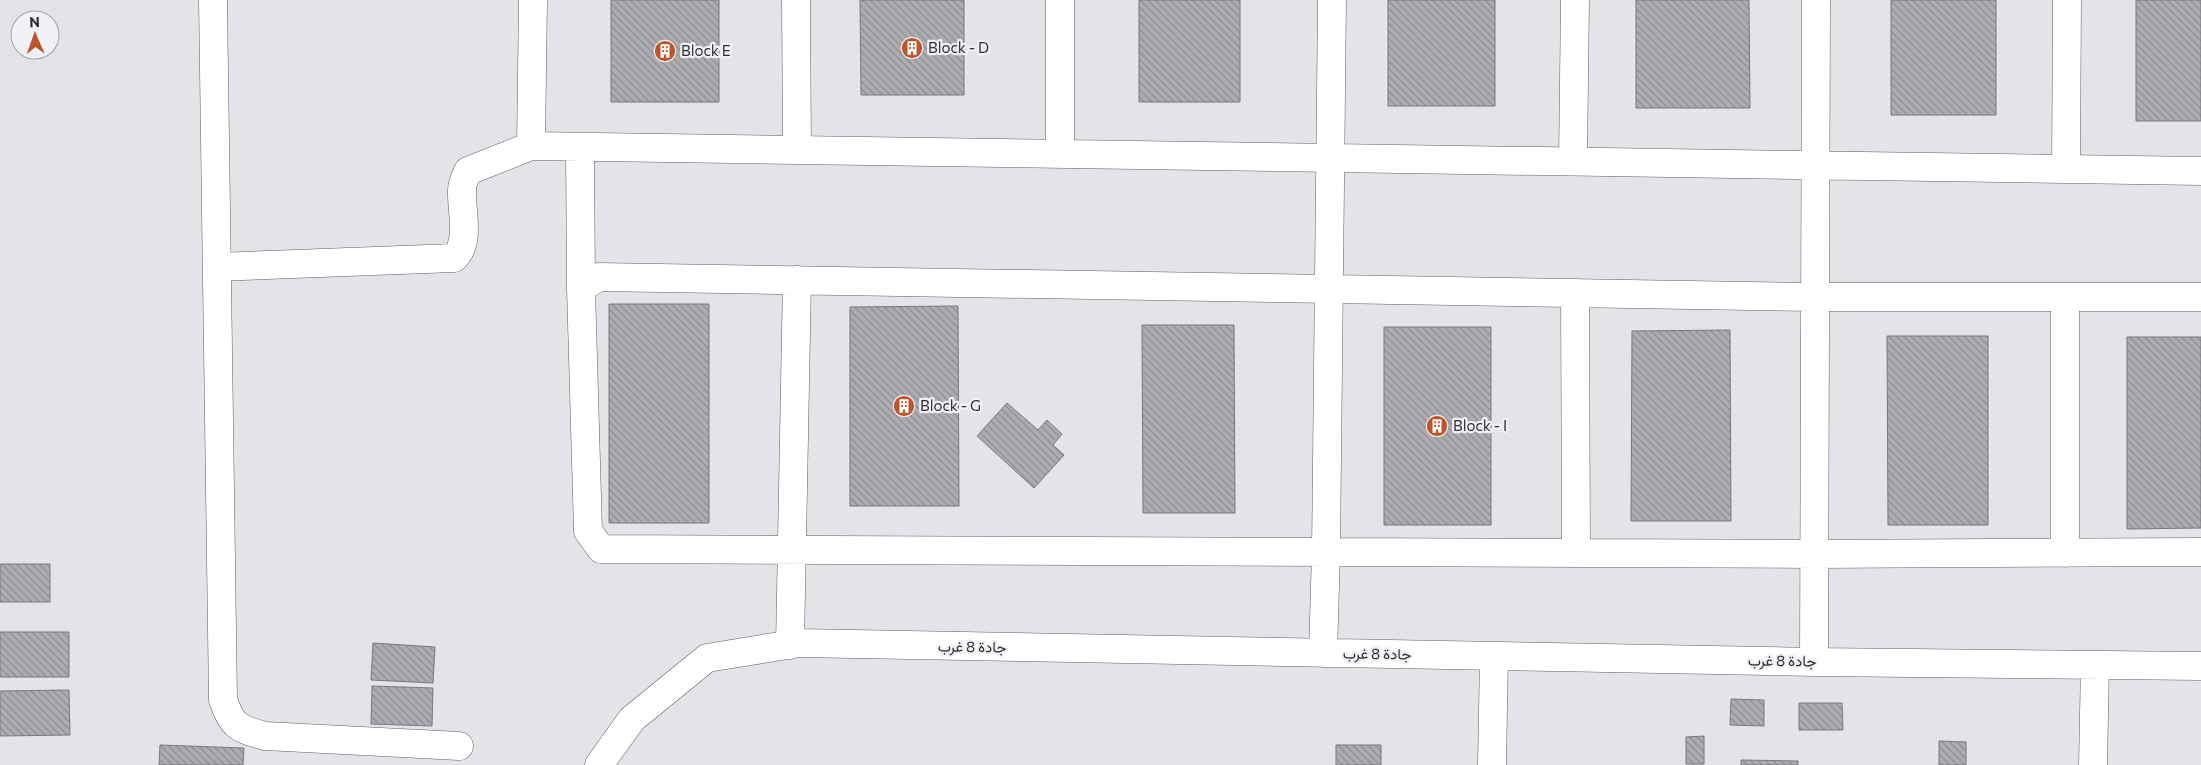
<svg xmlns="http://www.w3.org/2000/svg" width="2201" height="765" font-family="Commissioner,Vazirmatn,sans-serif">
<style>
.building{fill:url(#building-back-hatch);stroke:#79787b}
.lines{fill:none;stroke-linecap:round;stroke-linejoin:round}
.minor-casing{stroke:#5d5e62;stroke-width:29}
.minor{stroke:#fff;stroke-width:28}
.labels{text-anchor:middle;stroke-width:4.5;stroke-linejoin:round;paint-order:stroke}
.poi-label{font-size:15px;fill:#2f2f31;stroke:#f0f1f5;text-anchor:start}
.street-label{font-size:15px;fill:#2f2f31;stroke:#f0f1f5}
</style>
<defs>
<pattern id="building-back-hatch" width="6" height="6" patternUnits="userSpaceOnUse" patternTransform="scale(1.25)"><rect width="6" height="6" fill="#adacb0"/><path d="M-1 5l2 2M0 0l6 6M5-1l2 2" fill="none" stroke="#8d8c90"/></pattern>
</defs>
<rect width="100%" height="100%" fill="#e3e3e8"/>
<path class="building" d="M 611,0 L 719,0 L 719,102 L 611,102 Z
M 860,0 L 964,0 L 964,95 L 861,95 Z
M 1139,0 L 1240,0 L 1240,102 L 1139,102 Z
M 1388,0 L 1495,0 L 1495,106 L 1388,106 Z
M 1636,0 L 1749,0 L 1750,108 L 1636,108 Z
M 1891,0 L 1996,0 L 1996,115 L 1891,115 Z
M 2136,0 L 2201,0 L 2201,121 L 2136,121 Z
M 609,304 L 709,304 L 709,523 L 609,523 Z
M 958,306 L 959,506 L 850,506 L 850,307 Z
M 1142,325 L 1234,325 L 1235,513 L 1143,513 Z
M 1384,327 L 1491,327 L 1491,525 L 1384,525 Z
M 1730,330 L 1731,521 L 1631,521 L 1632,331 Z
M 1887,336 L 1988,336 L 1988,525 L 1888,525 Z
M 2127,337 L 2201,337 L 2201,528 L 2127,529 Z
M 1007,403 L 1038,430 L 1047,420 L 1062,434 L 1053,445 L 1064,455 L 1034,488 L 977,436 Z
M 0,564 L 50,564 L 50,602 L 0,602 Z
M 0,632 L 69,632 L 69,677 L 0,677 Z
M 373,643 L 435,647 L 433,683 L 371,680 Z
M 372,686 L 433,688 L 432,726 L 371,724 Z
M 69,690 L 70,735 L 0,736 L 0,691 Z
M 1731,699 L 1764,700 L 1764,726 L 1730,725 Z
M 1799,703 L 1842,703 L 1843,730 L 1799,730 Z
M 1704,736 L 1704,764 L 1686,764 L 1686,737 Z
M 1939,741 L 1966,742 L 1966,765 L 1939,765 Z
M 160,745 L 244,748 L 243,765 L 159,765 Z
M 1336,745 L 1381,745 L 1381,765 L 1336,765 Z
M 1741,760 L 1798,761 L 1798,765 L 1741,765 Z"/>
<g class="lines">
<g class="minor-casing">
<path id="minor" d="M 213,0 L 223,700 C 233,728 238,728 265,736 L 459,746
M 533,0 L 531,146 L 2201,171
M 796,0 L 797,150
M 580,147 L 581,288 L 588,531 L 601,549 L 1814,554 L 2201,552
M 1060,154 L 1060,0
M 1573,161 L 1575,0
M 2066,169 L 2067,0
M 217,267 L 454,258 C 471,242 461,211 462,190 C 462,183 465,177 468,171 L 531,146
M 581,288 L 599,277 L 1815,297 L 2201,297
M 1575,293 L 1576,553
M 2065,297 L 2065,553
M 790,645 L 797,280
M 1323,653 L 1326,552 L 1332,0
M 1814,662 L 1816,0
M 599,765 L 632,719 L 707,658 L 799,643 L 1814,662 L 2201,666
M 1492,765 L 1494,656
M 2093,765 L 2095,665"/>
</g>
<use href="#minor" class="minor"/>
</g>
<defs>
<g id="building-disc" transform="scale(1.125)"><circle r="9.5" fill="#bc552b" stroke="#f0f1f5"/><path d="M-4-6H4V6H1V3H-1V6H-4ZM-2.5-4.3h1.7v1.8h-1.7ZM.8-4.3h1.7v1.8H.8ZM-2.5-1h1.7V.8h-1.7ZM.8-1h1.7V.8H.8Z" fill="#fff"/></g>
</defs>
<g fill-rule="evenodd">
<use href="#building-disc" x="912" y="48"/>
<use href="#building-disc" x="665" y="51"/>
<use href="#building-disc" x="904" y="406"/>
<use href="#building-disc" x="1437" y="426"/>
</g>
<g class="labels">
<g class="poi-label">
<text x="928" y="53">Block - D</text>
<text x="681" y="56">Block E</text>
<text x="920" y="411">Block - G</text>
<text x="1453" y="431">Block - I</text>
</g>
<g class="street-label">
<text transform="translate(972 647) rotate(1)" y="5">جادة 8 غرب</text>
<text transform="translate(1377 654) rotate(1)" y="5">جادة 8 غرب</text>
<text transform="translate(1782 661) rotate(1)" y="5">جادة 8 غرب</text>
</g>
</g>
<g transform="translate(35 35) rotate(358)"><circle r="24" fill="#f0f1f5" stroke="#a3a3a7"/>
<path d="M0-4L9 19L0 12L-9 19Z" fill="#bc552b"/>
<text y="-8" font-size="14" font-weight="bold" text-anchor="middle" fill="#2f2f31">N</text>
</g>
</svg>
